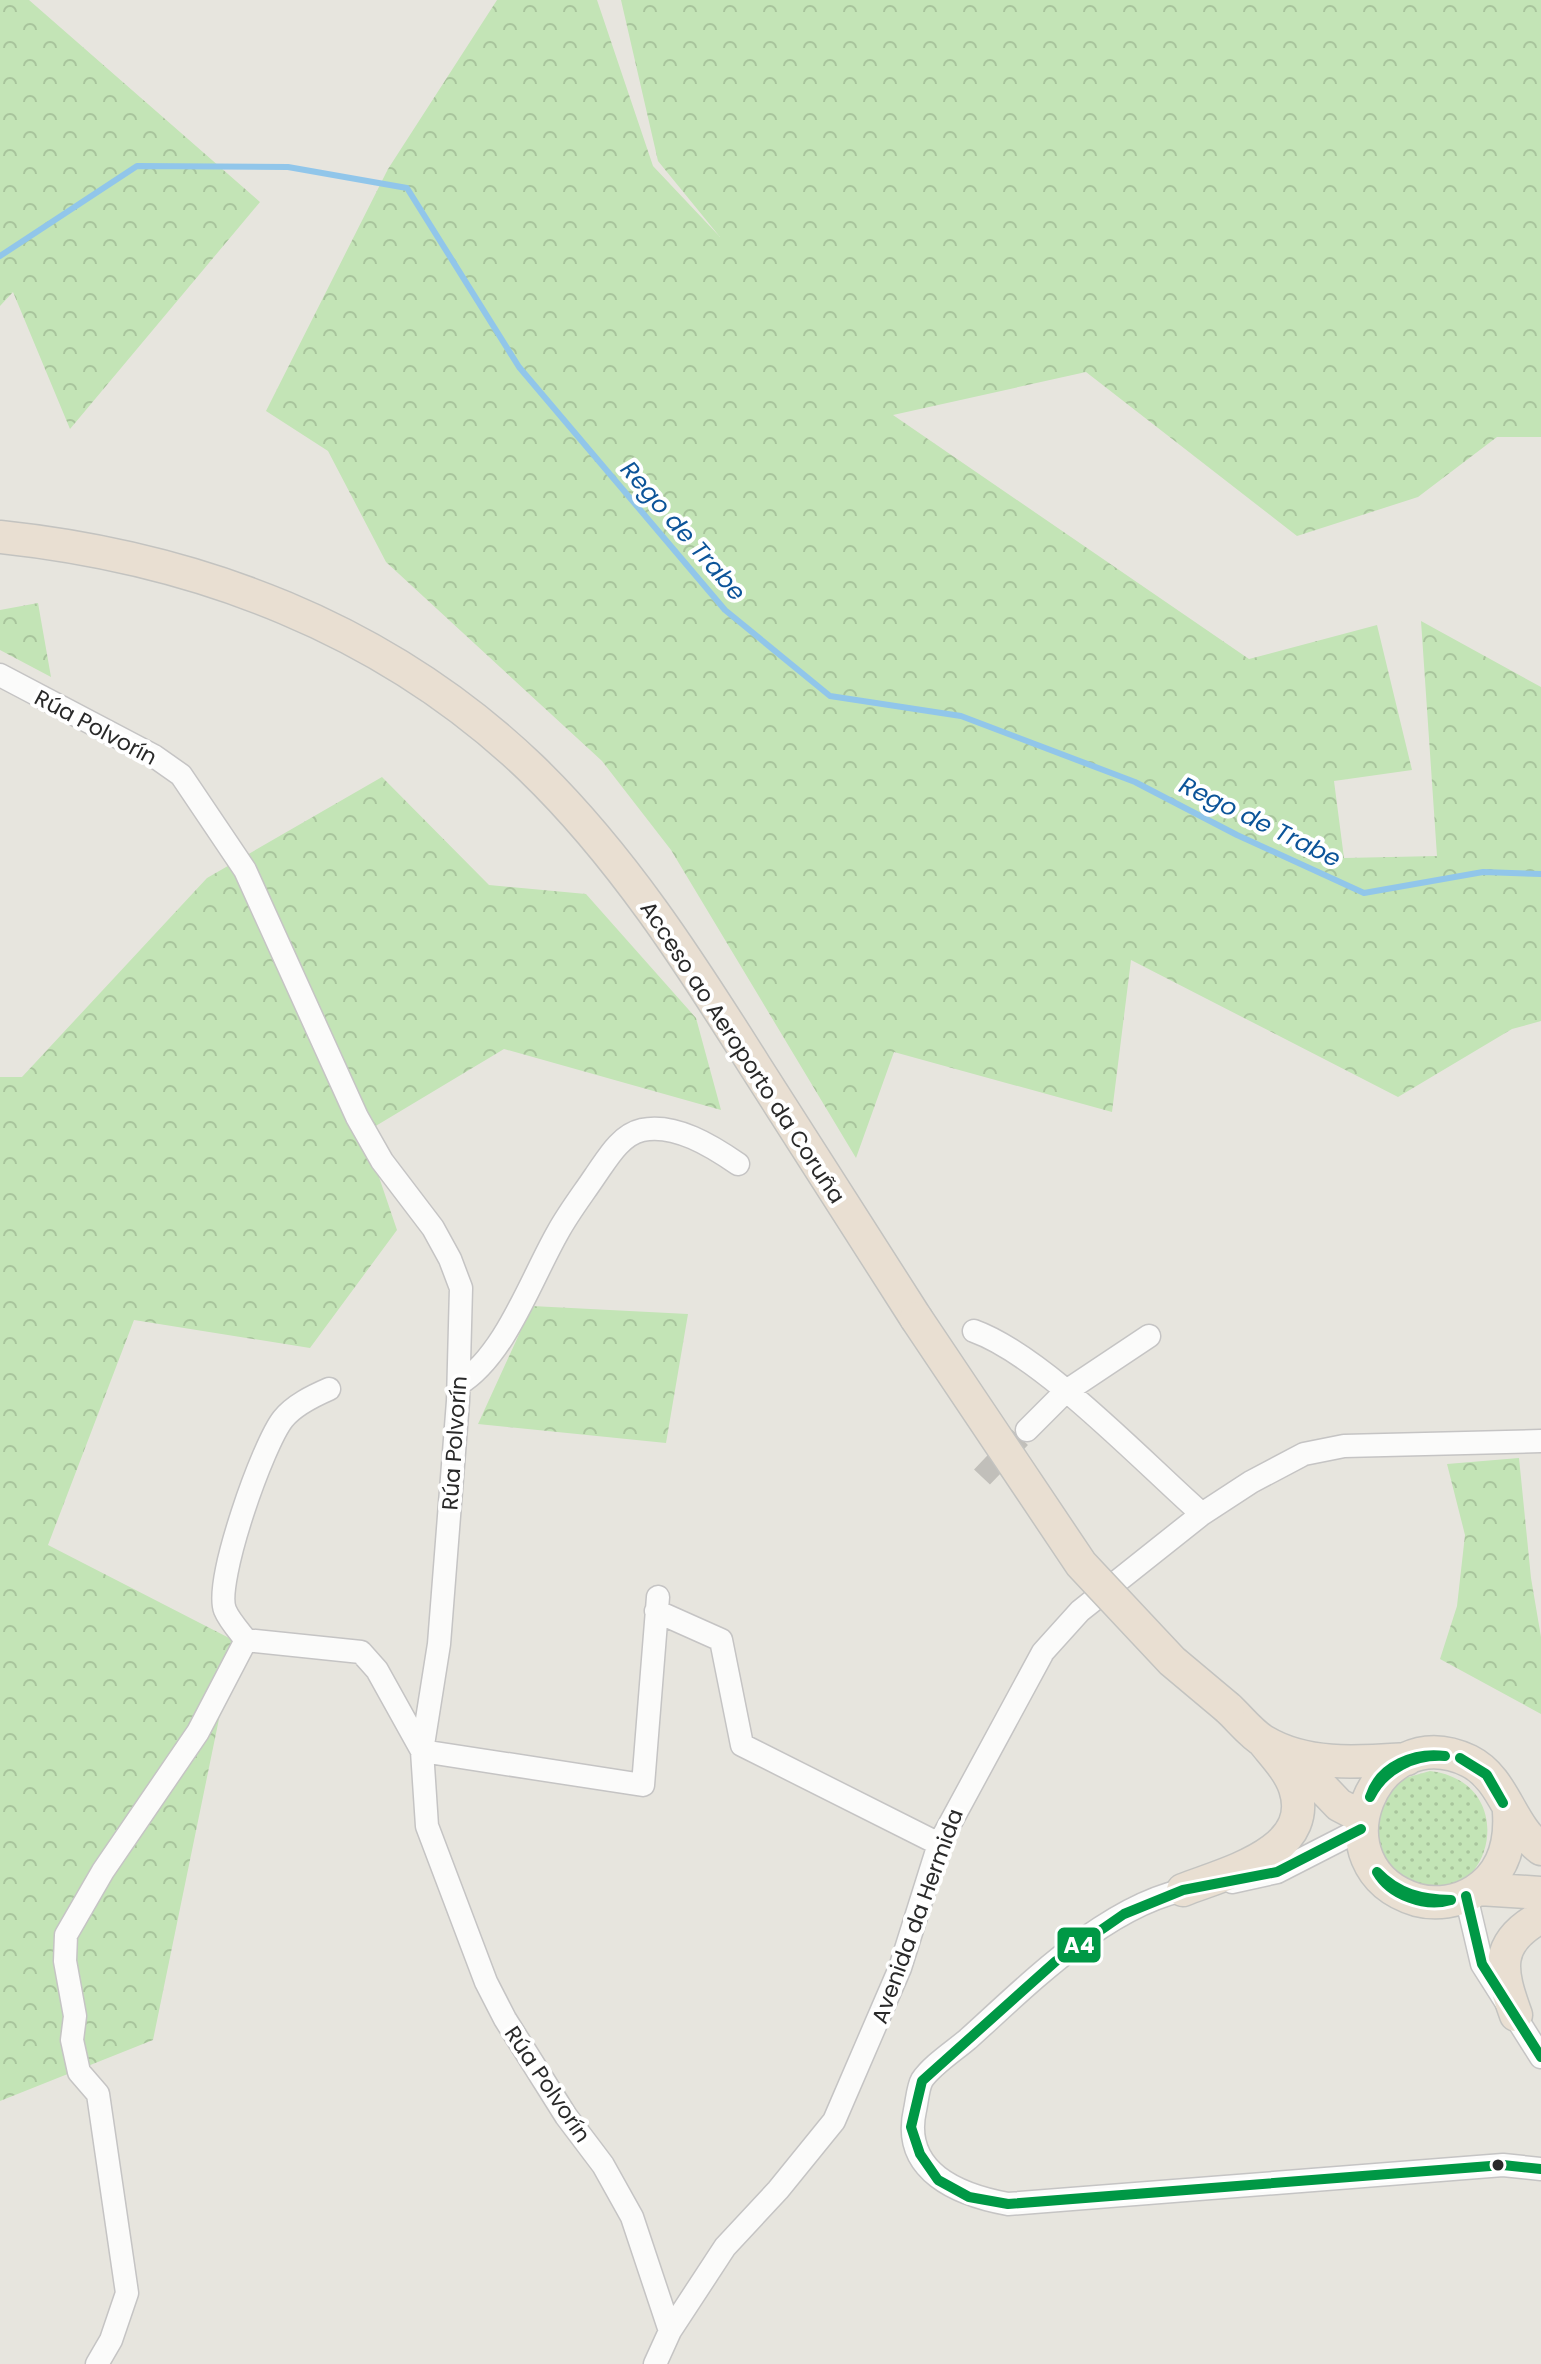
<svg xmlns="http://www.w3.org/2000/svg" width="1541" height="2364" font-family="Poppins,sans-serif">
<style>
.grass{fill:url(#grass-dots)}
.forest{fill:url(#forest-crowns)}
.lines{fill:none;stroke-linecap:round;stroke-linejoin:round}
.stream{stroke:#91c6ea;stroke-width:6}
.minor-tunnel{stroke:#c1bfba;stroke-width:22;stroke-dasharray:22 11;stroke-linecap:butt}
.minor-casing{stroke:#c5c4c4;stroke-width:25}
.highway-casing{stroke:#c3c3c0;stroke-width:35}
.minor{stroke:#fbfbfa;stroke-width:22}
.highway{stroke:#e9dfd2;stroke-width:32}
.highway-bridge-casing{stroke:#c3c3c0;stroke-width:35;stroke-linecap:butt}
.highway-bridge{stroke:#e9dfd2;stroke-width:32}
.bus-1-casing{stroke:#fff;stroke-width:16}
.bus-1{stroke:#009845;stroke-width:10}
.bus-dot{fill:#292929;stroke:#fff;stroke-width:3}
.labels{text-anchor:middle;stroke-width:8;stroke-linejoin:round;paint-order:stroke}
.street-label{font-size:22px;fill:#292929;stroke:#fff}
.water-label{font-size:24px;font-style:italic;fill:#0c5499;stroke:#fff}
.line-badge{stroke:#fff;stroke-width:3}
.badge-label{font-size:22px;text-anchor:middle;font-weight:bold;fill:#fff}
</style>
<defs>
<pattern id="grass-dots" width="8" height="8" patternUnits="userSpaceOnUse" patternTransform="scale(2)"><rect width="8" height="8" fill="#c3e4b6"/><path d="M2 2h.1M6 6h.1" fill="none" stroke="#a8c49c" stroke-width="1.8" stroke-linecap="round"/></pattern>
<pattern id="forest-crowns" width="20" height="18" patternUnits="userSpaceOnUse" patternTransform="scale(2)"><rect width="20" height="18" fill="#c3e4b6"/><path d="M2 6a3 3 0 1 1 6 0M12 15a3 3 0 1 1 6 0" fill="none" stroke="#a8c49c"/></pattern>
</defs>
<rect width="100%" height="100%" fill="#e7e5de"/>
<path class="grass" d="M 1430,1771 C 1521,1782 1493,1906 1421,1888 C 1410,1886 1397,1876 1387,1871 L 1372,1820 L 1398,1780 Z"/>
<path class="forest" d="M 0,0 L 29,0 L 260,202 L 70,429 L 13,292 L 0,306 Z
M 497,0 L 597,0 L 653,166 L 720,237 L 658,161 L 621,0 L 1541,0 L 1541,437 L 1497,437 L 1418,497 L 1297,536 L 1086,372 L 893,415 L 1249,659 L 1377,625 L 1412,770 L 1334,781 L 1344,858 L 1437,856 L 1421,621 L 1541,687 L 1541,1021 L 1512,1029 L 1398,1097 L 1131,960 L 1112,1112 L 894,1052 L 856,1158 L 671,850 L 602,761 L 386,562 L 328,451 L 266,411 L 388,169 Z
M 38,603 L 51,677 L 0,650 L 0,610 Z
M 382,777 L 489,885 L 586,894 L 696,1018 L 721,1110 L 504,1049 L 364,1133 L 397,1230 L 310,1348 L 134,1320 L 48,1545 L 235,1641 L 153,2040 L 0,2101 L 0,1077 L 22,1077 L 207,878 Z
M 532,1306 L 688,1314 L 666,1443 L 478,1424 Z
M 1519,1458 L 1531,1578 L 1541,1637 L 1541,1714 L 1440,1659 L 1457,1606 L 1465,1535 L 1447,1464 Z"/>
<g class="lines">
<path class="stream" d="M 0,256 L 137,166 L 288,167 L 407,188 L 519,367 L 725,610 L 830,696 L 961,716 L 1135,782 L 1237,835 L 1364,893 L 1483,872 L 1541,874"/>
<path class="minor-tunnel" d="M 982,1477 L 1027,1430"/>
<g class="minor-casing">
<path id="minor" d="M 0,675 L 154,756 L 181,775 L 245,870 L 357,1117 L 382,1161 L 433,1228 L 450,1259 L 461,1288 L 458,1401 L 439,1644 L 422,1751 L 427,1826 L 486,1982 L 505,2019 L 566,2116 L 603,2165 L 632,2217 L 670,2331
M 974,1331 C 1043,1356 1144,1463 1202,1514
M 459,1384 C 505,1356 531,1279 558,1232 C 569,1212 583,1194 595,1176 C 607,1159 620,1135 642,1130 C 675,1123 712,1146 738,1164
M 329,1389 C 313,1396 294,1405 283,1419 C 263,1444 214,1582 225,1610 C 229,1620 239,1631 246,1640 L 361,1652 L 377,1670 L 422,1751 L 643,1785 L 658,1597
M 1027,1430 L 1065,1392 L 1149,1336
M 656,1611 L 721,1640 L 742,1745 L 939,1844
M 1232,1882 L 1277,1872 L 1361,1829
M 1194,1888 C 1110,1901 1029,1984 968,2039 C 954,2051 932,2065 922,2080 C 918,2087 917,2101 915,2110 C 901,2172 959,2195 1008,2204 L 1503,2165 L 1541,2169
M 1466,1896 L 1482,1964 L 1541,2057
M 97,2364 L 111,2340 L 127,2293 L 98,2094 L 79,2072 L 72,2040 L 75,2016 L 65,1961 L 66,1935 L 103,1871 L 198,1732 L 246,1640
M 655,2364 L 670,2331 L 725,2247 L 778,2190 L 834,2121 L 900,1968 L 939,1844 L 1043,1652 L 1080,1611 L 1202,1514 L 1251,1482 L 1304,1454 L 1344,1446 L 1541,1441"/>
</g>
<g class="highway-casing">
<path id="highway" d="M 0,537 C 198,558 385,628 531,768 C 621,855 689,961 755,1066 C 808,1150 862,1234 916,1318
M 1228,1708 C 1240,1719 1251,1734 1265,1742 C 1307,1767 1361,1762 1407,1759
M 1290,1754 L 1339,1805 L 1362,1817
M 1509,1812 C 1511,1843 1504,1873 1475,1891 C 1458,1902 1436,1905 1417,1900 C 1312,1868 1373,1715 1469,1761 C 1505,1779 1509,1825 1541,1849
M 1479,1889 L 1541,1893
M 1183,1890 C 1226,1873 1316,1852 1295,1788 C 1289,1770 1274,1755 1263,1741
M 1516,2015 C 1500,1971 1493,1943 1541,1917"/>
</g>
<use href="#minor" class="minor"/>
<use href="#highway" class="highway"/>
<g class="highway-bridge-casing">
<path id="highway-bridge" d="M 916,1318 L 1081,1564 L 1172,1661 L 1228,1708"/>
</g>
<use href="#highway-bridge" class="highway-bridge"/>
<g class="bus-1-casing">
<path id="bus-1" d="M 1460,1758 L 1486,1774 L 1503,1803
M 1460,1758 L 1487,1775 L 1503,1803
M 1370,1797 C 1380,1765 1415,1752 1445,1756
M 1370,1797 C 1384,1769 1414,1754 1445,1756
M 1361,1829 L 1277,1872 L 1183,1890 L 1124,1914 L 1056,1961 L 922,2081 L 911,2127 L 920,2154 L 938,2180 L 969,2197 L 1008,2204 L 1503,2165 L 1541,2169
M 1377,1872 C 1398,1894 1421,1899 1451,1900
M 1377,1872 C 1390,1895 1425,1908 1451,1900
M 1466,1896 L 1482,1964 L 1541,2057"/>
</g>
<use href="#bus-1" class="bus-1"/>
</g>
<circle class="bus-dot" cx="1498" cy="2165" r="7"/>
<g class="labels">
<g class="street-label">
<text transform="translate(96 727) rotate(28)" y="8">Rúa Polvorín</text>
<text transform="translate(743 1052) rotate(57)" y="8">Acceso ao Aeroporto da Coruña</text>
<text transform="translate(454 1443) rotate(-86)" y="8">Rúa Polvorín</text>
<text transform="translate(917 1916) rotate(-70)" y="8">Avenida da Hermida</text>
<text transform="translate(548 2084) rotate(56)" y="8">Rúa Polvorín</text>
</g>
<g class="water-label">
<text transform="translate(683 531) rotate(49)" y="8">Rego de Trabe</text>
<text transform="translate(1260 822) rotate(26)" y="8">Rego de Trabe</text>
</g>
</g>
<rect class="line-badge" x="1056" y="1926" width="46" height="38" rx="8" fill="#009845"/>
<g class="badge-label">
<text x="1079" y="1953">A4</text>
</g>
</svg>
